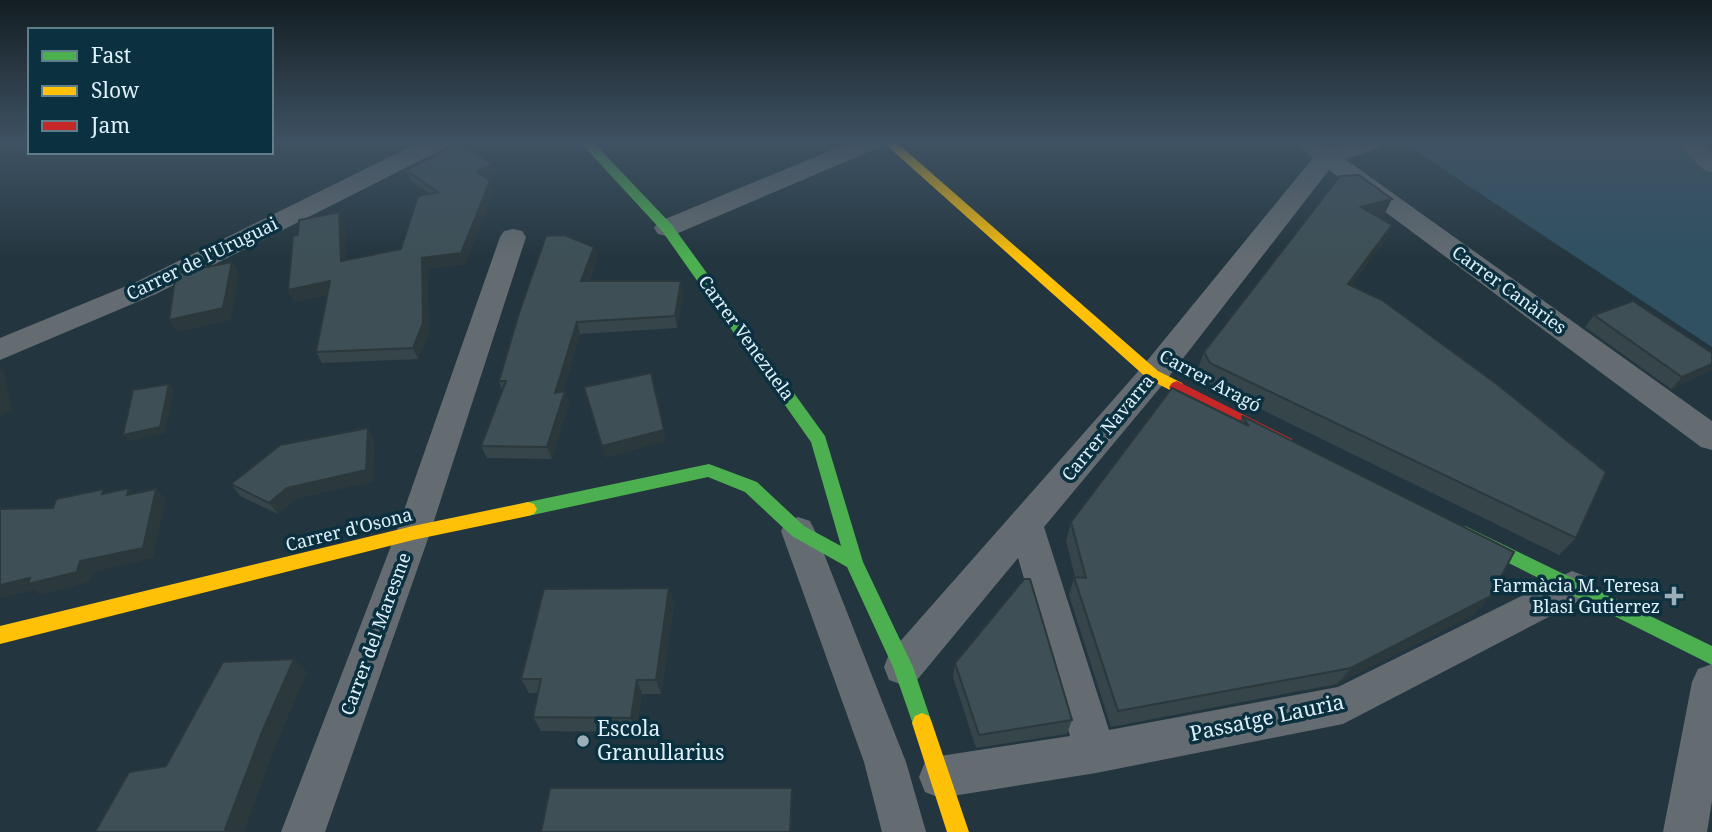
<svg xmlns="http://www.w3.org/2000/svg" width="1712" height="832" font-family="'Noto Serif',serif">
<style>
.green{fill:#2f5162}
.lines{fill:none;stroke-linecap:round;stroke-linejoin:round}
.street{fill:#646c71;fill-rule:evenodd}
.fast{fill:#4caf50;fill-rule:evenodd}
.slow{fill:#ffc107;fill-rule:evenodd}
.jam{fill:#c62828;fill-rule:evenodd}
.wall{fill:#35454a}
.shaded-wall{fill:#2b383c}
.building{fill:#3e5056;stroke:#2b383c;stroke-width:2}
.poi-dot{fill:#9cafb9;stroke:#0b3040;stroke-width:2.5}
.labels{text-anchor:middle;stroke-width:7;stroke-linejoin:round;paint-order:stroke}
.street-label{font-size:18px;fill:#ddf0fb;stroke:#0b3040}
.poi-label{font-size:18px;fill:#ddf0fb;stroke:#0b3040;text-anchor:end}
.near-street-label{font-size:21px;fill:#ddf0fb;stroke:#0b3040}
.near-poi-label{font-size:21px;fill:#ddf0fb;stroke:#0b3040;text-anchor:start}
</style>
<rect width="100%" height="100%" fill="#23363f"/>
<path class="green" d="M 1402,142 L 1687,142 L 1712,165 L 1712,347 Z"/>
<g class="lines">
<path class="street" d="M 420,142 L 450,142 L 447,147 L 156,294 L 0,360 L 0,338 L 136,282 Z
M 851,142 L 883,142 L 880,147 L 676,234 L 667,236 L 658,234 L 654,228 L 658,222 Z
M 1295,142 L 1322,142 L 1330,148 L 1349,142 L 1385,142 L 1382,147 L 1345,159 L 1712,421 L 1712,450 L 1701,447 L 1329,170 L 1164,383 L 1044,527 L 1109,730 L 1338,687 L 1572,571 L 1585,576 L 1590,587 L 1585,598 L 1343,724 L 1096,773 L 940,798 L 925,792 L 919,777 L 925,762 L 940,756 L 1070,736 L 1018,558 L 917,680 L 903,685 L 889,680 L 884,667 L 889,654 L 1142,367 L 1313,158 Z
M 1676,142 L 1701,142 L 1712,152 L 1712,172 L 1704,170 Z
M 513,229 L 522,231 L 526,237 L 430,533 L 325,832 L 281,832 L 396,533 L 500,237 L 504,231 Z
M 798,517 L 810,521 L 815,531 L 906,762 L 926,832 L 882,832 L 864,762 L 781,531 L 786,521 Z
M 1712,664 L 1712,801 L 1707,832 L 1663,832 L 1692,682 L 1698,669 Z"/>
<path class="fast" d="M 580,142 L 593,142 L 672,225 L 825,436 L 863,562 L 913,667 L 932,723 L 929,730 L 922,733 L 915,730 L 893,667 L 847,567 L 792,536 L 745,492 L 708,477 L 528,516 L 522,514 L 519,509 L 522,504 L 528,502 L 709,464 L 757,482 L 804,526 L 841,546 L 811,442 L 662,231 Z
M 1465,526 L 1712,646 L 1712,665 L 1459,538 L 1456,533 L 1459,528 Z"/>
<path class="slow" d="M 883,142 L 896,142 L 1158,371 L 1182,383 L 1185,387 L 1182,391 L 1172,391 L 1148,379 Z
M 528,502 L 534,504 L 537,509 L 534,514 L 528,516 L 413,540 L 0,644 L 0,626 L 413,526 Z
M 922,713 L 929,716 L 932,723 L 969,832 L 947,832 L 912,723 L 915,716 Z"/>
<path class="jam" d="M 1177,381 L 1292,439 L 1294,443 L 1292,447 L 1280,447 L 1172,391 L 1169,387 L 1172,383 Z"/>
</g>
<path class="wall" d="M 406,170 L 497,175 L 488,179 L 494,192 L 465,264 L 427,269 L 429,334 L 418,359 L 322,363 L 316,352 L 328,294 L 294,302 L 288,290 L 345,223 L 346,260 L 401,249 L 429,193 L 411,181 Z
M 1340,176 L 1383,217 L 1379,218 L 1392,225 L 1383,243 L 1351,285 L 1576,538 L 1559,555 L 1203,381 L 1197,371 L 1204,352 Z
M 594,247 L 597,259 L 589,281 L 681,281 L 683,292 L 677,328 L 580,334 L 563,391 L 565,391 L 569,402 L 552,459 L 487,458 L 481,446 L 502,390 L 499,381 Z
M 1594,315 L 1712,353 L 1712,370 L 1671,389 L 1585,327 Z
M 1242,416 L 1475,614 L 1337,684 L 1111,727 L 1069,595 L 1074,577 L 1075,577 L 1066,541 L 1071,522 L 1240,422 Z
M 374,439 L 373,481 L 295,499 L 278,514 L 240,496 L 231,484 Z
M 674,603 L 661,694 L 642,694 L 636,732 L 541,731 L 533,717 L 538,693 L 529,693 L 521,679 Z
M 955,663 L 1072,720 L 1067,734 L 976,748 L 953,677 Z"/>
<path class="shaded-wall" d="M 493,164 L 497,175 L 481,183 L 477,172 Z
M 490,181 L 494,192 L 465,264 L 427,269 L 429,334 L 418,359 L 413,348 L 422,258 Z
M 1392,199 L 1383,217 L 1352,226 L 1361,207 Z
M 339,212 L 345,223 L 347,272 L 341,261 Z
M 1392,225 L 1383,243 L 1339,302 L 1348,284 Z
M 594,247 L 597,259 L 584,292 L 581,281 Z
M 232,262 L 239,274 L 231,320 L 177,332 L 169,320 Z
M 330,281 L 336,293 L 294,302 L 288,290 Z
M 681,281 L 683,292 L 677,328 L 675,316 Z
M 577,322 L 580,334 L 559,404 L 555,393 Z
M 1712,364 L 1712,370 L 1711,371 L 1671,389 L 1682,377 Z
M 0,369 L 4,373 L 12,411 L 3,413 L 0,420 Z
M 651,373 L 666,441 L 605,458 L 602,446 Z
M 169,384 L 174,390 L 165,433 L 129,441 L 123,435 Z
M 565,391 L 569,402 L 552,459 L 547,447 Z
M 368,428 L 374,439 L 373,481 L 295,499 L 278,514 L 269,503 L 287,488 Z
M 129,488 L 139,499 L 127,495 Z
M 156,489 L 166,499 L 153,558 L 92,572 L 89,582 L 40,595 L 35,590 L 0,598 L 0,585 L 30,578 L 80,561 Z
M 669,588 L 674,603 L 661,694 L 656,680 Z
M 1491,596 L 1475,614 L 1337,684 L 1351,668 Z
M 294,659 L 307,672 L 276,745 L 244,832 L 224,832 L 262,732 Z
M 637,680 L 642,694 L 636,732 L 631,718 Z
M 792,788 L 793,800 L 792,832 L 790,832 Z"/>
<path class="building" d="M 458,144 L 493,164 L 477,172 L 490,181 L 461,253 L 422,258 L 423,323 L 413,348 L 316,352 L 330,281 L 288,290 L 293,236 L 298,235 L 299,220 L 339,212 L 341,261 L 401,249 L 418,196 L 438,192 L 406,170 Z
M 1359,175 L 1392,199 L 1361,207 L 1392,225 L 1348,284 L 1382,300 L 1498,385 L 1606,472 L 1576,538 L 1210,363 L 1204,352 L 1340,176 Z
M 564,235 L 594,247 L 581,281 L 681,281 L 675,316 L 577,322 L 555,393 L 565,391 L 547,447 L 481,446 L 506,381 L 499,381 L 519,313 L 546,236 Z
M 232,262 L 223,308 L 169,320 L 176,273 Z
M 1633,301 L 1712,353 L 1712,364 L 1682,377 L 1594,315 Z
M 651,373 L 664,430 L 602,446 L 584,387 Z
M 169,384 L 160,427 L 123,435 L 133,390 Z
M 1172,388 L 1249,426 L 1242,416 L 1514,552 L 1491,596 L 1351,668 L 1118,711 L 1074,577 L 1086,578 L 1071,522 Z
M 368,428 L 366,470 L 287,488 L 269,503 L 231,484 L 280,445 Z
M 129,488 L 127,495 L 156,489 L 143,548 L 80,561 L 77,572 L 28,584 L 30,578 L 0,585 L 0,509 L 53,508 L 56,499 L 104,489 L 102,494 Z
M 1024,579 L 1030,579 L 1072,720 L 979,735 L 955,663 Z
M 669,588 L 656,680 L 637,680 L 631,718 L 533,717 L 541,679 L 521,679 L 544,589 Z
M 294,659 L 262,732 L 224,832 L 95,832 L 129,772 L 166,766 L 223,662 Z
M 550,788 L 792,788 L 790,832 L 541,832 Z"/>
<linearGradient id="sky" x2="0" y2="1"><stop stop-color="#131e23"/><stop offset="0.55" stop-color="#3f5263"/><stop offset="1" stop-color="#3f5263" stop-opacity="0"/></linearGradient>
<rect width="1712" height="259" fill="url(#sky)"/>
<g class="poi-dot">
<path d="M1670.5 585.5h7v7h7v7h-7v7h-7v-7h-7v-7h7z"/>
<circle cx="583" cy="741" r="7"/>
</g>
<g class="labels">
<g class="street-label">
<text transform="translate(202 259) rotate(-26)" y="6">Carrer de l'Uruguai</text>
<text transform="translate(1509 290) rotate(36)" y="6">Carrer Canàries</text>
<text transform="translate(746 338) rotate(54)" y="6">Carrer Venezuela</text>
<text transform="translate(1210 381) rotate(28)" y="6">Carrer Aragó</text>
<text transform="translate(1108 428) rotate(-50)" y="6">Carrer Navarra</text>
<text transform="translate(349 530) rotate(-14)" y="6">Carrer d'Osona</text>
<text transform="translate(376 634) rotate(-70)" y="6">Carrer del Maresme</text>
</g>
<g class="poi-label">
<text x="1660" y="592">Farmàcia M. Teresa<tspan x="1660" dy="21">Blasi Gutierrez</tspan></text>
</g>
<g class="near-street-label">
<text transform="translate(1267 718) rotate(-12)" y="7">Passatge Lauria</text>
</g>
<g class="near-poi-label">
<text x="597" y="736">Escola<tspan x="597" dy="24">Granullarius</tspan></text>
</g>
</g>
<rect x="28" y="28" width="245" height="126" fill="#0b3040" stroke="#5f7d8b" stroke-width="2"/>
<rect x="42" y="51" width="35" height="10" fill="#4caf50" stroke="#5f7d8b" stroke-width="2"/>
<text x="91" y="63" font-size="21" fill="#ddf0fb">Fast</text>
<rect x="42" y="86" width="35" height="10" fill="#ffc107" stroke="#5f7d8b" stroke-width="2"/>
<text x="91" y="98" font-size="21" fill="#ddf0fb">Slow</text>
<rect x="42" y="121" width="35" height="10" fill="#c62828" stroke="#5f7d8b" stroke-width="2"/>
<text x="91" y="133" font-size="21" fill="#ddf0fb">Jam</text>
</svg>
